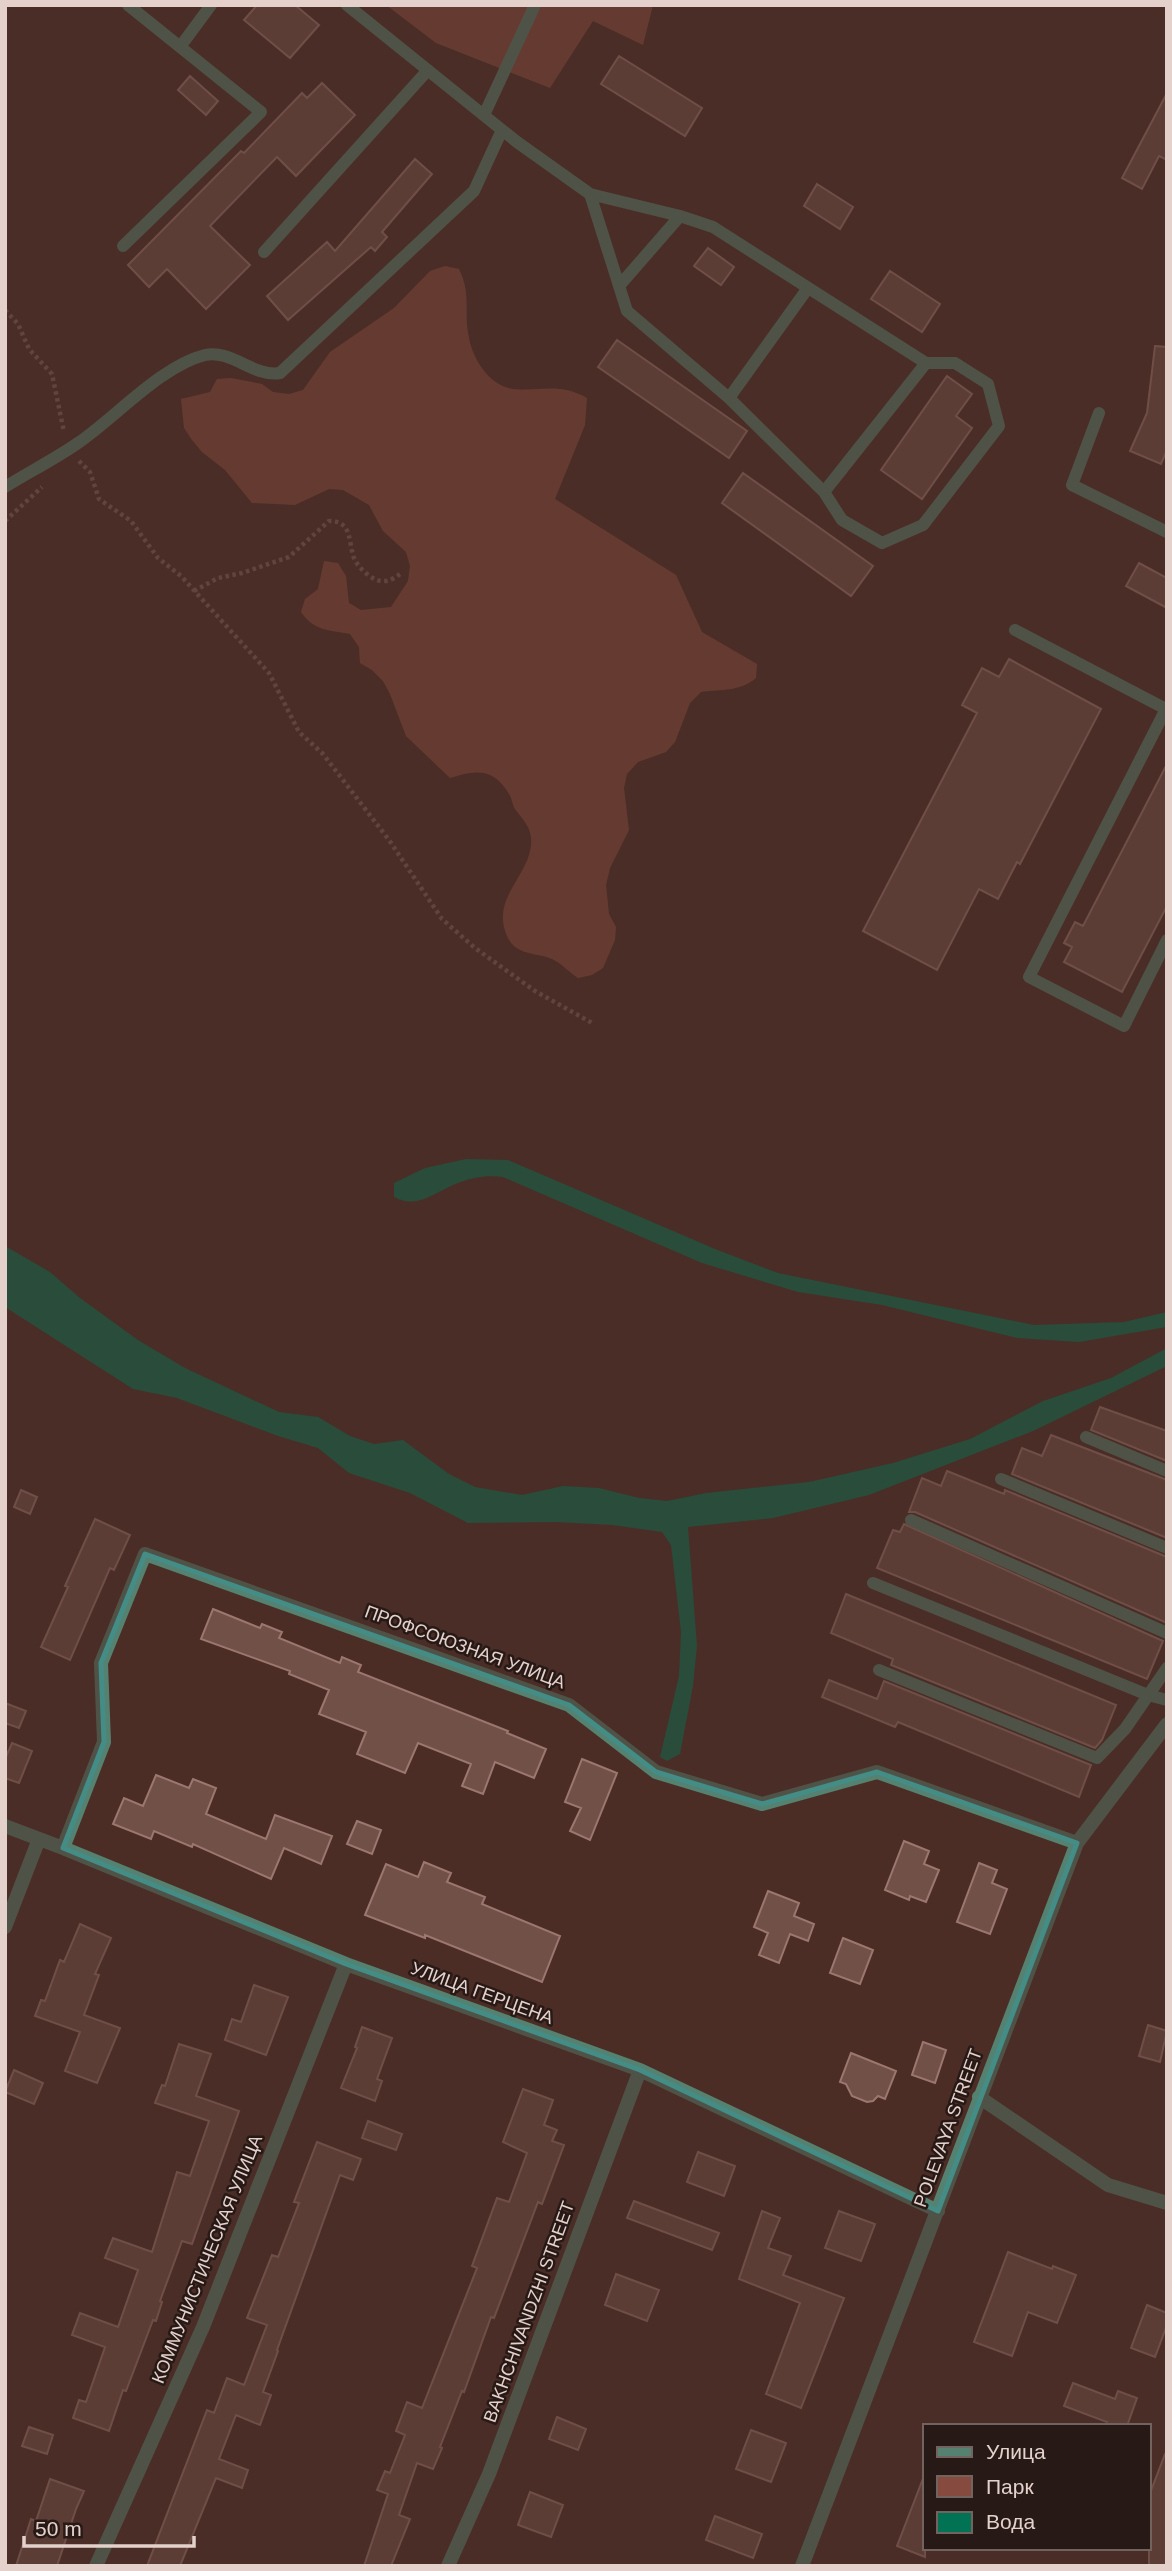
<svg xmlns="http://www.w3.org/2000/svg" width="1172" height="2571" font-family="Helvetica,sans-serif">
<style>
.green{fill:#864b3e}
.water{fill:#017254}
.building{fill:#715048;stroke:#9b776f;stroke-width:2}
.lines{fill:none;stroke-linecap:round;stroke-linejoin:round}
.path{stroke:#7a5f59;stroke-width:4.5;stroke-dasharray:3.5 3.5;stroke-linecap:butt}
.service{stroke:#558170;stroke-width:12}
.minor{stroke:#558170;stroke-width:14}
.marked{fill:none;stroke:#448d86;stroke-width:5;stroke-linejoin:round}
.labels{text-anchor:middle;stroke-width:5;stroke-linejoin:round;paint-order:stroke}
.street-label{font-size:18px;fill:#e4d1cc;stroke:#271916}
</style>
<rect width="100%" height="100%" fill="#4b2d26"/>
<path class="green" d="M 386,5 L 653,5 L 643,45 L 593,21 L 550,88 L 436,43 Z
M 445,266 L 459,269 C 472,295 463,313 469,338 C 473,360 490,386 513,389 C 542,392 558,382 587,398 L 585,425 L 555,499 L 676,575 L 702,632 L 757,664 L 756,678 C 739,692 722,689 701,692 L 690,703 L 675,742 L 666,752 L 638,762 L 627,774 L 624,788 L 629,830 L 610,868 L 606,885 L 609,914 L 616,927 L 615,940 L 603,968 L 592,975 L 578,978 C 569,972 561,963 552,959 C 534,952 516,956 507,936 C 491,899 527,878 531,846 C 533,829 524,821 515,809 C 512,804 512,798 509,794 C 494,767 474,770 450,778 L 406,736 L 390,694 L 383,681 L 372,670 L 360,663 L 359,647 L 350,634 C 329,630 314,631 301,612 L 305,599 L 318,589 L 324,561 L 338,563 L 346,576 L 349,603 L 361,610 L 391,607 L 408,581 L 410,566 L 406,552 L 383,531 L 369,505 L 343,490 L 329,489 L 295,505 L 252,503 L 225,470 L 202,452 L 192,440 L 184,428 L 181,399 L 210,392 L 217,379 L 231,378 L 262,384 L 273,392 L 289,394 L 303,390 L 330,352 L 394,308 L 430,271 Z"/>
<path class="water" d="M 466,1159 L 508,1160 L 715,1249 L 778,1273 L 1034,1325 L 1124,1322 L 1167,1312 L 1167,1327 L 1079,1342 L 1017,1338 L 882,1305 L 798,1292 L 702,1263 L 503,1177 C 486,1175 474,1177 458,1183 C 436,1191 418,1210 394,1197 L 394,1183 L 425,1168 Z
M 5,1246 L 50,1272 L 80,1298 L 138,1340 L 185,1368 L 279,1412 L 318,1417 L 350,1436 L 374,1444 L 403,1440 L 449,1474 L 475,1487 L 522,1495 L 563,1486 L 599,1488 L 639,1498 L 667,1501 L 706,1493 L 809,1482 L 893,1463 L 970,1439 L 1043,1401 L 1111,1378 L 1167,1348 L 1167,1366 L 1033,1431 L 869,1495 L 773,1518 L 688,1527 L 697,1646 L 693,1686 L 680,1754 L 667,1761 L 660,1757 L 679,1676 L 681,1632 L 671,1545 L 662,1532 L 612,1525 L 556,1522 L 468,1523 L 410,1493 L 349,1473 L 318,1448 L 278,1436 L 177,1398 L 133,1389 L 5,1307 Z"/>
<path class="building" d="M 257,5 L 295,5 L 319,25 L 290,58 L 244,20 Z
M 619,56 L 702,108 L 685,136 L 601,84 Z
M 190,76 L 218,101 L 206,115 L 178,90 Z
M 322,83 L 355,115 L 296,176 L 277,157 L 210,226 L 250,265 L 206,309 L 167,269 L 149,287 L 128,265 L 241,151 L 244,153 L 302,93 L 307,98 Z
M 1167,93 L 1167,160 L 1159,156 L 1142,189 L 1122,178 Z
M 415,159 L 432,174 L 382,232 L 387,237 L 375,251 L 371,247 L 288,320 L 267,296 L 327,242 L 335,251 Z
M 817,184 L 853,207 L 840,229 L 804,206 Z
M 708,248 L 734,267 L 721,285 L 694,266 Z
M 890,271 L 940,304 L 922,332 L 871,299 Z
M 617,340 L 747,431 L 729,458 L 598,367 Z
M 1155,346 L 1167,347 L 1167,450 L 1161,464 L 1130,451 L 1147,413 Z
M 947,376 L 972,394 L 956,416 L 972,428 L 922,499 L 881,470 Z
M 743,473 L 873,566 L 851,596 L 722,503 Z
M 1139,563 L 1167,578 L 1167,608 L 1126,586 Z
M 1009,659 L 1101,709 L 1020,864 L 1017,862 L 998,899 L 979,889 L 937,970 L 863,931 L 977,713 L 962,705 L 982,668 L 999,677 Z
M 1167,764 L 1167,906 L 1122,992 L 1064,962 L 1072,947 L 1064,943 L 1075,922 L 1083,926 Z
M 1100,1407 L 1167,1431 L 1167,1461 L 1091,1430 Z
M 1051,1435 L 1167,1480 L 1167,1538 L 1012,1474 L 1022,1448 L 1042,1456 Z
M 947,1471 L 1004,1494 L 1005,1490 L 1167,1557 L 1167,1623 L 915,1512 L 909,1512 L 922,1478 L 941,1486 Z
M 21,1490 L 37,1497 L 30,1514 L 14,1507 Z
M 95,1519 L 130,1535 L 114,1570 L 110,1568 L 70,1660 L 41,1647 L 68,1587 L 65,1586 Z
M 904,1524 L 1163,1641 L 1147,1679 L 877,1568 L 893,1530 L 900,1532 Z
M 846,1594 L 1116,1705 L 1102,1740 L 1095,1748 L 891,1665 L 893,1659 L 831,1633 Z
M 213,1609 L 260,1628 L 262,1624 L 282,1632 L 279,1638 L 340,1663 L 342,1657 L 361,1665 L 358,1672 L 508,1731 L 507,1733 L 546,1749 L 534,1778 L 495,1762 L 483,1794 L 462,1786 L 471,1764 L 418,1743 L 405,1773 L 357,1754 L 366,1732 L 319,1714 L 329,1690 L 289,1674 L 290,1671 L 201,1639 Z
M 829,1680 L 877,1699 L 884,1681 L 1091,1765 L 1079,1797 L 898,1722 L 895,1727 L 822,1697 Z
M 5,1703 L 26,1711 L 19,1728 L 5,1723 Z
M 12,1743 L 32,1751 L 19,1783 L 5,1778 L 5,1759 Z
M 582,1759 L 617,1773 L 590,1840 L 570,1831 L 581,1808 L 565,1802 Z
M 156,1775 L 189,1788 L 193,1779 L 216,1788 L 206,1814 L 266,1839 L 275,1815 L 332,1836 L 321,1864 L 284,1848 L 271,1879 L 193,1844 L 192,1847 L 154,1831 L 151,1839 L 113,1824 L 124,1798 L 143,1806 Z
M 357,1821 L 381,1830 L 372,1854 L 347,1844 Z
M 904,1841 L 929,1851 L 924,1864 L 939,1870 L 926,1902 L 910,1896 L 909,1900 L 885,1890 Z
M 424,1862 L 451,1873 L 447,1882 L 485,1897 L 482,1904 L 560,1936 L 542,1982 L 425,1935 L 425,1938 L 365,1915 L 386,1864 L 418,1877 Z
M 979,1863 L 997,1870 L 992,1883 L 1007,1889 L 990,1934 L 957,1922 Z
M 768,1891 L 799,1903 L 794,1916 L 814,1924 L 808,1941 L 790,1934 L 779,1963 L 759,1955 L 768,1933 L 754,1927 Z
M 80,1924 L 111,1938 L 95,1974 L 99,1975 L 84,2015 L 120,2028 L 97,2083 L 65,2071 L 80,2032 L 35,2016 L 41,2000 L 45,2001 L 60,1960 L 64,1962 Z
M 843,1938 L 873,1950 L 860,1984 L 830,1973 Z
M 254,1985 L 288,1997 L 266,2055 L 225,2040 L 232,2019 L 241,2022 Z
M 1148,2025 L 1167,2031 L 1160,2062 L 1139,2056 Z
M 362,2027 L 392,2038 L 377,2079 L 382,2081 L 375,2101 L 341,2088 L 357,2048 L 355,2047 Z
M 923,2042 L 946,2050 L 935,2083 L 912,2075 Z
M 179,2044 L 211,2054 L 196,2096 L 239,2111 L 192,2244 L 182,2241 L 160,2301 L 162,2302 L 156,2321 L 153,2320 L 126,2391 L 123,2390 L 109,2431 L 73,2418 L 79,2400 L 86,2402 L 105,2347 L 72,2335 L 80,2313 L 118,2327 L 138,2270 L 105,2258 L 113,2238 L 152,2252 L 177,2172 L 190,2176 L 209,2121 L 155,2103 L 162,2085 L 165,2086 Z
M 851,2053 L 896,2071 L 885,2099 L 878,2096 L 873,2101 L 867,2102 L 852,2096 L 846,2084 L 840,2082 Z
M 14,2070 L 43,2083 L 34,2104 L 5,2092 Z
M 523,2089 L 553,2100 L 544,2125 L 557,2130 L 552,2141 L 564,2145 L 542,2204 L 538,2202 L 494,2318 L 491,2317 L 464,2392 L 462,2391 L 440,2447 L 442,2448 L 433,2469 L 417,2463 L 399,2515 L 410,2519 L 391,2566 L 364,2566 L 388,2494 L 377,2490 L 385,2471 L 390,2473 L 405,2435 L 396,2431 L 407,2402 L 422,2408 L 477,2268 L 472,2266 L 497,2198 L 509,2202 L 527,2153 L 503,2142 Z
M 368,2121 L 402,2134 L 396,2150 L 362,2138 Z
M 317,2142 L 361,2159 L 353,2180 L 340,2175 L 277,2350 L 278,2351 L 263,2392 L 271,2395 L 260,2425 L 236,2415 L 219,2459 L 248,2470 L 242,2488 L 216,2478 L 180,2566 L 147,2566 L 207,2410 L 214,2413 L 227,2378 L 244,2385 L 267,2325 L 247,2318 L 272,2255 L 278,2257 L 299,2203 L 294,2202 Z
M 698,2152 L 735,2166 L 724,2196 L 687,2182 Z
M 634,2201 L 719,2233 L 712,2250 L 627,2218 Z
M 762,2211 L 780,2218 L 768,2248 L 791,2256 L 783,2275 L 844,2298 L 801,2408 L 766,2394 L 800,2303 L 739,2279 Z
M 839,2211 L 875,2224 L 861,2261 L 825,2248 Z
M 1008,2252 L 1052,2269 L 1053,2266 L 1076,2275 L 1057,2323 L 1028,2312 L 1012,2356 L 974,2342 Z
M 616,2274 L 659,2290 L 647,2321 L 605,2305 Z
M 1147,2305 L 1167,2313 L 1167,2325 L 1155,2357 L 1131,2348 Z
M 1073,2383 L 1115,2399 L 1118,2391 L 1137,2398 L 1127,2426 L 1105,2426 L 1107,2422 L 1064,2406 Z
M 557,2417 L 586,2429 L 578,2450 L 549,2439 Z
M 29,2427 L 53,2435 L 47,2454 L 22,2446 Z
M 751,2430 L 786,2443 L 771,2482 L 736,2469 Z
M 1165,2454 L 1167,2454 L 1167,2566 L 1149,2566 L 1149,2496 Z
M 924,2476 L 925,2477 L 925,2557 L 897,2546 Z
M 50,2479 L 84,2491 L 76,2509 L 57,2566 L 16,2566 L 31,2519 L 36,2521 Z
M 530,2492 L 563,2505 L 551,2537 L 518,2525 Z
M 715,2516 L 762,2534 L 753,2558 L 706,2540 Z"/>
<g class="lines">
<path class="path" d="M 5,310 L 18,324 L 29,349 L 52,374 L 64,432
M 79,461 L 90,472 L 99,499 L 131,521 L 158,558 L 181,576 L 269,673 L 299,732 L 323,754 L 389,840 L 442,919 L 475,948 L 535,991 L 594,1024
M 5,521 L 42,487
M 194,591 L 218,578 L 242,573 L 289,557 L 329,521 C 353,521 348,542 354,558 C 358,568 374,583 385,581 C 390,581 396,577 400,574"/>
<path class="service" d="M 347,5 L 517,142 L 590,194 L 680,216 L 713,227 L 926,363 L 824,492
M 180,47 L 211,5
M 484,115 L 535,5
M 590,194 L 627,311 L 729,398
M 123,246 L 261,112 L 128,5
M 264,252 L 428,70
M 619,286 L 680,216
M 808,288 L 729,398 L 824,492 L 842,520 L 882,543 L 923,525 L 999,426 L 988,384 L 955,363 L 926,363
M 1099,413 L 1072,485 L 1167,532
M 5,487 C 29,472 55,459 78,443 C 116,417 161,366 205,355 C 231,349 255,378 280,373 L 474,191 L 502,130
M 1015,630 L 1166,709
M 1167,707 L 1029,977 L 1124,1026 L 1167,940
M 1086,1437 L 1167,1471
M 1001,1479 L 1167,1548
M 911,1520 L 1167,1633
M 873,1583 L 1148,1695 L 1167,1700
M 879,1670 L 1097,1758 L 1125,1729 L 1167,1668"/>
<path class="minor" d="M 5,1826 L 63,1848 L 346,1964 L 640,2070 L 938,2211
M 63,1848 L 104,1742 L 101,1663 L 145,1554 L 569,1705 L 656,1772 L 762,1804 L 877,1772 L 1077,1843
M 5,1927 L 39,1839
M 979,2097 L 1108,2185 L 1167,2203
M 96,2566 L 203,2327 L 346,1964
M 448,2566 L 489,2474 L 640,2070
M 802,2566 L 1077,1843 L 1167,1724"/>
</g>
<path d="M0 0H1172V2571H0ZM 145,1554 L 569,1705 L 656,1772 L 762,1804 L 877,1772 L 1077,1843 L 938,2211 L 640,2070 L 346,1964 L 63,1848 L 104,1742 L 101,1663 Z" fill="#4b2d26" fill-opacity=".55" fill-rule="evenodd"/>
<path class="marked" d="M 145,1554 L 569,1705 L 656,1772 L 762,1804 L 877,1772 L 1077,1843 L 938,2211 L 640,2070 L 346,1964 L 63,1848 L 104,1742 L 101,1663 Z"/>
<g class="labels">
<g class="street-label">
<text transform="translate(465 1647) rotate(20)" y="6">ПРОФСОЮЗНАЯ УЛИЦА</text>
<text transform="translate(482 1993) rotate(20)" y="6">УЛИЦА ГЕРЦЕНА</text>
<text transform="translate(948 2128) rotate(-70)" y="6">POLEVAYA STREET</text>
<text transform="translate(207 2259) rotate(-68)" y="6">КОММУНИСТИЧЕСКАЯ УЛИЦА</text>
<text transform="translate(529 2312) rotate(-70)" y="6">BAKHCHIVANDZHI STREET</text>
</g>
</g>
<rect width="1172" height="2571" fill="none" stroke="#e4d1cc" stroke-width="14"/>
<rect x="923" y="2424" width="228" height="126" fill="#271916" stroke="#73635f" stroke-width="2"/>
<rect x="937" y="2447" width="35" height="10" fill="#558170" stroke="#73635f" stroke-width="2"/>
<text x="986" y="2459" font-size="21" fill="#e4d1cc">Улица</text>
<rect x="937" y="2476" width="35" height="21" fill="#864b3e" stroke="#73635f" stroke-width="2"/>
<text x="986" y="2494" font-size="21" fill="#e4d1cc">Парк</text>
<rect x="937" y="2512" width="35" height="21" fill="#017254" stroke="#73635f" stroke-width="2"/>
<text x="986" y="2529" font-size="21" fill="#e4d1cc">Вода</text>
<path d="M24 2536v10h170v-10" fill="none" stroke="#e4d1cc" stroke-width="3.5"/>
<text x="35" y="2536" font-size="21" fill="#e4d1cc" stroke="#271916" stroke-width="5" paint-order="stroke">50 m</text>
</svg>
